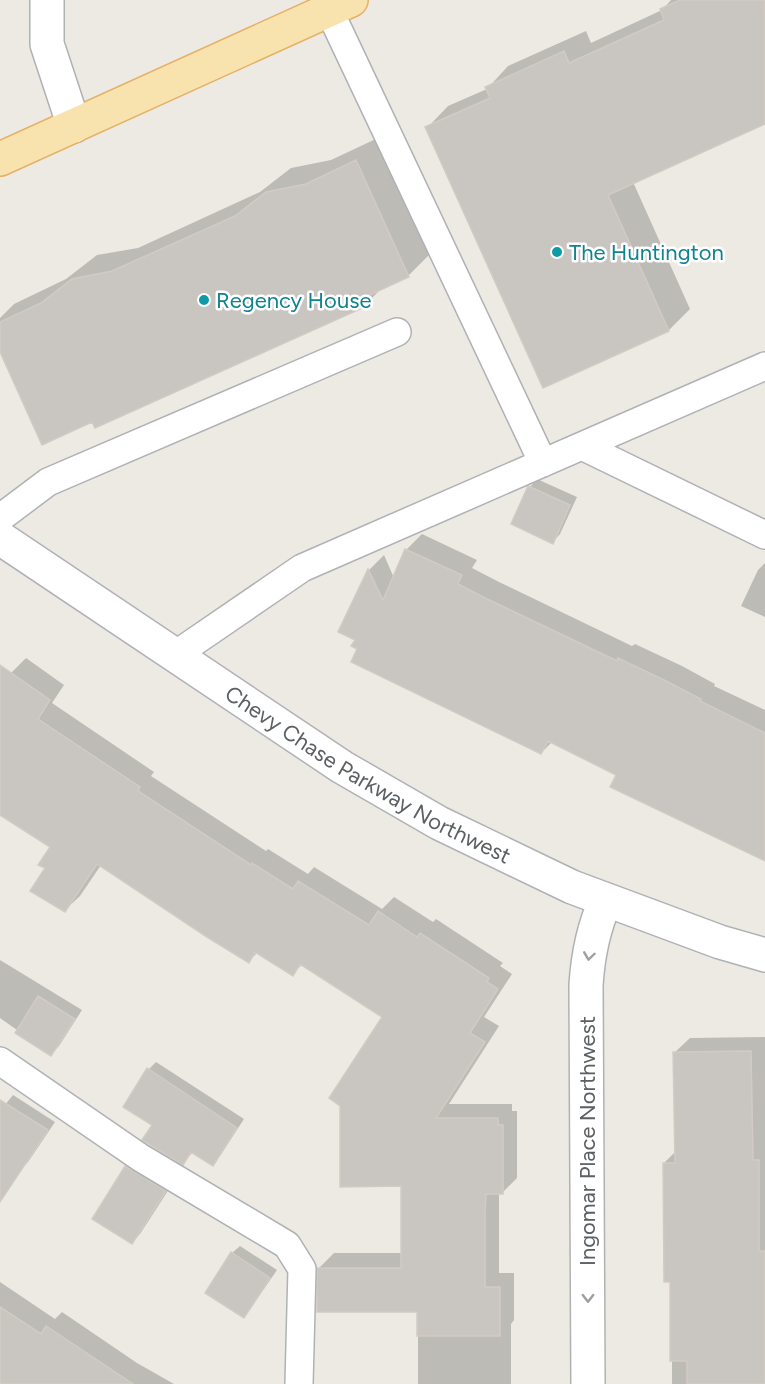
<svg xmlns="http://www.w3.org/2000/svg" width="765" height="1384" font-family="Figtree,sans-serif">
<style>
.shadow{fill:#0003}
.building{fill:#c9c5c1;stroke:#d2cbc3;stroke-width:1.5}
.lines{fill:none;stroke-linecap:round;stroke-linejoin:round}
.lane-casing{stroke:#afb2b5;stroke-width:30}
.street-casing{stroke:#afb2b5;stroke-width:36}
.primary-casing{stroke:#e5b165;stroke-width:36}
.lane{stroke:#fff;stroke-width:27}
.street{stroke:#fff;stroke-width:33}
.primary{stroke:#f8e3af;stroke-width:33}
.oneway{stroke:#9da0a1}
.culture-dot{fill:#0f9aa8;stroke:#fff;stroke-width:2}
.labels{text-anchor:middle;stroke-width:5;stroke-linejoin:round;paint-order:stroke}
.culture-label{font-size:22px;fill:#0d838f;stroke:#fff;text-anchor:start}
.street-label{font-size:22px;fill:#5c6063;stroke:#fff}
</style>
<rect width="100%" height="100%" fill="#edeae4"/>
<path class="shadow" d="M 671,0 L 765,0 L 765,122 L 633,182 L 690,309 L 669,330 L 544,386 L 427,128 L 448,106 L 487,89 L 508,66 L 586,31 L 591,43 L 662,10 Z
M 380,137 L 432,252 L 408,276 L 383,287 L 366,304 L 93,420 L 0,349 L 0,318 L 14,304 L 66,279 L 97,255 L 138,248 L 260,192 L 291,168 L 331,160 Z
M 537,479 L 577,497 L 560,534 L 553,542 L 530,487 Z
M 422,534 L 477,560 L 472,568 L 499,582 L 632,646 L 635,644 L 682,666 L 715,684 L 714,686 L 765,710 L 765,847 L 552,742 L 541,753 L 359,648 L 357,639 L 340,631 L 369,570 L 384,555 L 394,578 L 406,550 Z
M 765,563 L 765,617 L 741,606 L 758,570 Z
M 26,658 L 64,685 L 52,703 L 154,772 L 151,776 L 266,851 L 268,849 L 308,874 L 314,867 L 382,909 L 394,897 L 433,922 L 436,919 L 503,963 L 500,966 L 512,974 L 484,1017 L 499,1026 L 449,1104 L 512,1104 L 512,1111 L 517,1111 L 517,1178 L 502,1193 L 500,1193 L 499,1195 L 499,1273 L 514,1273 L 514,1320 L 511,1324 L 511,1384 L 418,1384 L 418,1311 L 319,1268 L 334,1253 L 403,1253 L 403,1185 L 384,1017 L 303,964 L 292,974 L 258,952 L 249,961 L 101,865 L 80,896 L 65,910 L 47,867 L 52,847 L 0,813 L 0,672 L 11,673 Z
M 0,960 L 82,1010 L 59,1046 L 51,1054 L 0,1018 Z
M 765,1037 L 765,1384 L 672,1384 L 672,1281 L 664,1163 L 676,1151 L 674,1053 L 690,1038 Z
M 156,1062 L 244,1119 L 220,1156 L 213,1164 L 193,1152 L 183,1163 L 154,1124 L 149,1069 Z
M 13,1095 L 55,1122 L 28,1162 L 20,1170 L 0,1157 L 0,1111 Z
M 135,1160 L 173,1183 L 140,1234 L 132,1242 L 127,1167 Z
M 240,1246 L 277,1270 L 251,1308 L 244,1316 L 232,1253 Z
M 0,1282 L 55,1319 L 62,1312 L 137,1363 L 174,1384 L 0,1384 Z"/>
<path class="building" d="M 680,0 L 765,0 L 765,124 L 608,195 L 669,331 L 543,388 L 425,127 L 490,98 L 485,87 L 564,51 L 569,63 L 664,20 L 660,9 Z
M 356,160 L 409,277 L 363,298 L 367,306 L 95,428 L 92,422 L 42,445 L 0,352 L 0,322 L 41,303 L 72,279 L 112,271 L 235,216 L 266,192 L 306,184 Z
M 528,486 L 570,505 L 553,544 L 511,524 Z
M 405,549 L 462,575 L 458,584 L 483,597 L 617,661 L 618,658 L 666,681 L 701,699 L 700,701 L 765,733 L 765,861 L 610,787 L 616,775 L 548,741 L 541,754 L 351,662 L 357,649 L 351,646 L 355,640 L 338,632 L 368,569 L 383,600 Z
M 0,665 L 50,700 L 38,719 L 140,787 L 138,791 L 251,865 L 252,863 L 293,889 L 298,881 L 369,925 L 378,911 L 417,937 L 420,933 L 489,978 L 487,982 L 498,989 L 470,1033 L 485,1042 L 436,1118 L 498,1118 L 498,1125 L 503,1125 L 503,1194 L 486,1194 L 485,1211 L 485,1287 L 500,1287 L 500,1336 L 417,1336 L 417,1312 L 317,1312 L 317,1268 L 401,1268 L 401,1186 L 340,1187 L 340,1106 L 329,1098 L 382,1017 L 300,964 L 293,976 L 255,952 L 249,963 L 207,937 L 97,864 L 65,912 L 30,891 L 45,868 L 38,865 L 50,847 L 0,815 Z
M 38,996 L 75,1019 L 51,1056 L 15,1033 Z
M 751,1051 L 753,1160 L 759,1160 L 759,1251 L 765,1251 L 765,1384 L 687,1384 L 687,1361 L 670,1361 L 670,1282 L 664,1282 L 663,1163 L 675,1163 L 673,1052 Z
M 147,1068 L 237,1128 L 213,1166 L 191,1152 L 183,1165 L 142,1140 L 152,1125 L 123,1107 Z
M 0,1100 L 48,1130 L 0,1202 Z
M 125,1166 L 166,1191 L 132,1244 L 92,1219 Z
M 231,1252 L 270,1278 L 244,1318 L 205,1293 Z
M 0,1307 L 41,1334 L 46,1326 L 133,1384 L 0,1384 Z"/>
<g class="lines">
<g class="lane-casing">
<path id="lane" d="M 329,10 L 543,463
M 582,446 L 765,535
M 0,518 L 48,482 L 397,332
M 175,655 L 302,568 L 765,366
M 0,1061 L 141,1158 L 287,1245 L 302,1269 L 299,1384"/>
</g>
<g class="street-casing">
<g id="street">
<path d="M 47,0 L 47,44 L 74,126"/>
<path id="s1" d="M 0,538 L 342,767 L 439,823 L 572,887 L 720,942 L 765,955"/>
<path d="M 588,1384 L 586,985 C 588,954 593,928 606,900"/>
</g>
</g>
<g class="primary-casing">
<path id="primary" d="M 0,159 L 351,0"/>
</g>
<use href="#lane" class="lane"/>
<use href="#street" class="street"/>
<use href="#primary" class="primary"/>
</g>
<defs><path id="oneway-chevron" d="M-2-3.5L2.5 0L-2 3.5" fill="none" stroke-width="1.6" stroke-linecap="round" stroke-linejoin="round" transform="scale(1.5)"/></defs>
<g class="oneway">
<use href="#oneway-chevron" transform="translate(589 956) rotate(98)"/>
<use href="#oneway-chevron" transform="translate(588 1298) rotate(90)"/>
</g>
<g class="culture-dot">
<circle cx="557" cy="252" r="6"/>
<circle cx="204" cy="300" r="6"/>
</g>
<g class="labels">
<g class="culture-label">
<text x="569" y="260">The Huntington</text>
<text x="216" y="308">Regency House</text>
</g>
<g class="street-label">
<text dy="8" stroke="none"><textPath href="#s1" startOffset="438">Chevy Chase Parkway Northwest</textPath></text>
<text transform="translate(587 1141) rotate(-90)" y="8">Ingomar Place Northwest</text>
</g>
</g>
</svg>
